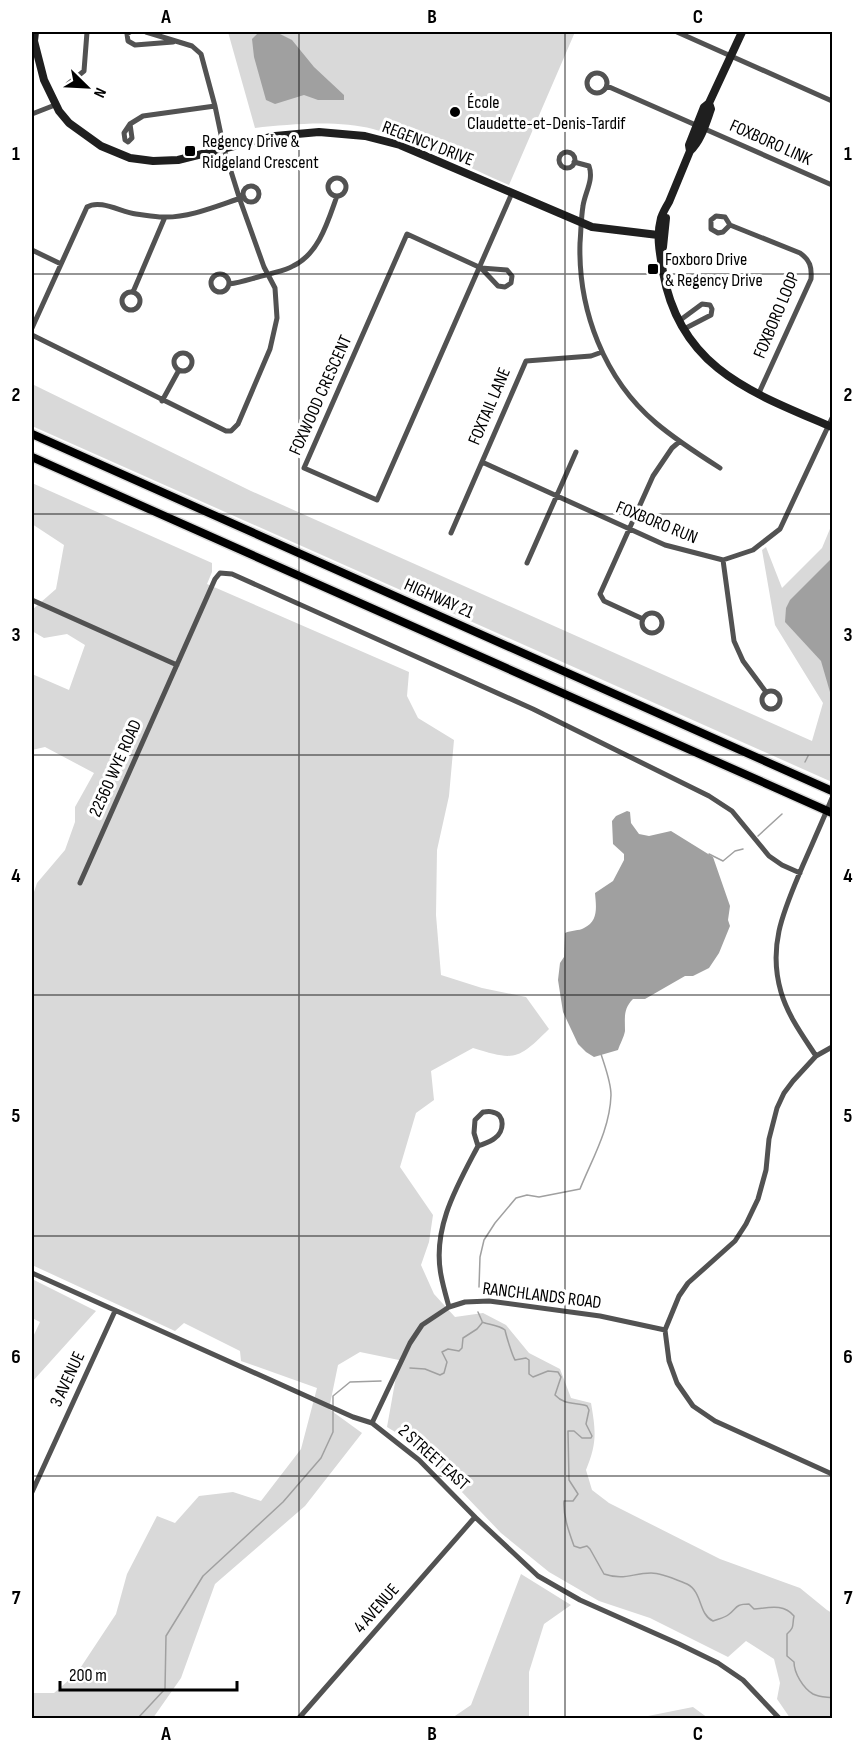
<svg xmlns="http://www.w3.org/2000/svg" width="864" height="1750" font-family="'Sofia Sans Condensed',sans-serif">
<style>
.green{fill:#d9d9d9}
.water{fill:#a0a0a0}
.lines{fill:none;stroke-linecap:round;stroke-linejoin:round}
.stream{stroke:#a0a0a0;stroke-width:1.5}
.primary-casing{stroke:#dbdbdb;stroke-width:11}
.street{stroke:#525252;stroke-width:5}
.secondary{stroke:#1f1f1f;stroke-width:8}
.primary{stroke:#000;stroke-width:8}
.grid{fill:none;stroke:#000;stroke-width:1.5;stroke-opacity:0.55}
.poi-dot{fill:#000;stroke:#fff;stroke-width:2}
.labels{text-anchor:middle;stroke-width:6;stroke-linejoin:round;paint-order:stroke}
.poi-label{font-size:18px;fill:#000;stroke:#fff;text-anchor:start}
.street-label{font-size:18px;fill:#000;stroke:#fff}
.neatline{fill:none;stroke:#000;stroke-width:2}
.grid-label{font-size:20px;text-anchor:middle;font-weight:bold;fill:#000}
</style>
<rect width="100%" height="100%" fill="#fff"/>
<path class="green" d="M 228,32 L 575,32 L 509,185 C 465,166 420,142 373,129 C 338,120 291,124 255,128 Z
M 32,384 L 251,491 L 812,741 L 823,703 L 775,625 L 762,550 L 766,547 L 782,588 L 822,548 L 832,524 L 832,782 L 32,426 Z
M 32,483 L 212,563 L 212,572 L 207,584 L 409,672 L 407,696 L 418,718 L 454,740 L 449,796 L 437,850 L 436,915 L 441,975 L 482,988 L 526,997 L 549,1029 C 518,1060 515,1061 473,1048 L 431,1071 L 434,1100 L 416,1113 L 400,1167 L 433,1215 L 429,1242 L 421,1265 L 434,1294 L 455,1317 L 483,1313 L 506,1325 L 529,1353 L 560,1369 L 571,1398 L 591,1403 C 596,1432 597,1443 586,1470 L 592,1490 L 609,1503 L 720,1559 L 800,1588 L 827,1610 L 832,1613 L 832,1718 L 790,1718 L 777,1699 L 780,1683 L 774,1659 L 746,1641 L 728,1657 L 650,1618 L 599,1601 L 549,1572 L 501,1533 L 418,1446 L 387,1427 L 399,1360 L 360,1352 L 338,1365 L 329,1409 L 362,1433 L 305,1506 L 215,1584 L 181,1678 L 153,1718 L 32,1718 L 32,1693 L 54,1693 L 77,1673 L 116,1614 L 127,1574 L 157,1516 L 175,1523 L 199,1496 L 233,1492 L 261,1501 L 301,1449 L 317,1388 L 241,1361 L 240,1351 L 184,1323 L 175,1331 L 32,1265 L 32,898 L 37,883 L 65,850 L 75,822 L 75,807 L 94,773 L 45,747 L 32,750 L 32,674 L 69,690 L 85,645 L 67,634 L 44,638 L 32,631 L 32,610 L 56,589 L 64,545 L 32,524 Z
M 32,1279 L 96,1311 L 32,1382 L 32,1339 L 40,1322 L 32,1318 Z
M 521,1574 L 571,1605 L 544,1624 L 529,1672 L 529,1718 L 452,1718 L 471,1705 Z
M 693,1707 L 708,1718 L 638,1718 Z"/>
<path class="water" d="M 259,32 L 276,32 L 292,40 L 314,67 L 344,95 L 344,100 L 318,100 L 304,95 L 275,104 L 266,100 L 254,57 L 252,39 Z
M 832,558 L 832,699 L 821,661 L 785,622 L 786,608 L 790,600 Z
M 627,811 L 630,812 L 631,823 L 639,834 L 649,836 L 671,831 L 713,857 L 730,906 L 728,920 L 730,926 L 719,953 L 709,968 L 693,976 L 685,976 L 645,999 L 633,999 C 623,1009 625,1018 625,1031 C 624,1037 620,1044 618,1050 L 594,1057 L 586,1052 L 578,1044 L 563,1012 L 558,980 L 560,963 L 564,957 L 565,933 C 571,930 579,931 584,928 C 599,921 596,906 595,893 L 613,881 L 624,860 L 624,854 L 613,844 L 612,821 L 616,816 Z"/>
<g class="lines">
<path class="stream" d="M 805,762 L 808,756
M 758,836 L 782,814
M 709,854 L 723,861 L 735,851 L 743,849
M 479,1287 L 480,1257 L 484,1240 L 495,1223 L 516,1198 L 527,1195 L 539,1197 L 580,1189 C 592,1159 610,1129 611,1095 C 611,1082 605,1067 601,1054
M 478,1312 L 482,1321
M 482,1322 C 490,1325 499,1325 505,1330 C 506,1335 512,1355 515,1360 L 526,1358 L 529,1360 L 529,1374 L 533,1377 L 548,1371 L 558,1372 L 561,1377 L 555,1395 C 565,1406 577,1402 587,1406 L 589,1410 L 586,1424 L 592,1436 L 591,1438 L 582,1438 L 574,1431 L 568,1431 L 569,1480 L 578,1494 L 573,1501 L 564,1501 C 563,1516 569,1532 574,1546 L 580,1548 L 587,1546 L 590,1549 L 604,1574 C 625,1581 632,1573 651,1573 C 662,1573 677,1580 687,1584 C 703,1592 698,1614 713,1621 C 718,1619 724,1618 728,1615 C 737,1609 734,1604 749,1604 L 754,1609 C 768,1608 783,1603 794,1616 C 792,1625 795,1627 787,1634 L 787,1656 L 794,1662 C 794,1673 803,1688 813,1694 C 819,1697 826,1697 832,1698
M 410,1368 L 425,1369 L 440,1375 L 444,1373 L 447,1362 L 442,1352 L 448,1349 L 459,1351 L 462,1348 L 463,1338 L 477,1329 L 482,1323
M 333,1406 L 333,1396 L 350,1382 L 381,1381
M 138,1718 L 165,1689 L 166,1636 L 203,1576 L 283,1502 L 321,1458 L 333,1432 L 333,1411"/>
<g class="primary-casing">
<path id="primary" d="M 32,434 L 832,791
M 32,457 L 832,813"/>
</g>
<path class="street" d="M 130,32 L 127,34 L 128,41 L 135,45 L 173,42
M 677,32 L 832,101
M587 83a10 10 0 1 1 20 0a10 10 0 1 1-20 0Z
M 68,84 L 84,71 L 87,32
M 607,86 L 832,185
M 32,114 L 55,105
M 130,124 L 132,138 L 128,142 L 125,140 L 124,133 L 130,124 L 143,116 L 215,106
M559 160a8 8 0 1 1 16 0a8 8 0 1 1-16 0Z
M 574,162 L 589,166 C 594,180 585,192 583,206 C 581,218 581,231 580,243 C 578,310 604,379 656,423 C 676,440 698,454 720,468
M328 187a9 9 0 1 1 18 0a9 9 0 1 1-18 0Z
M243 194a8 8 0 1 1 16 0a8 8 0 1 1-16 0Z
M 716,216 L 725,217 L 730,225 L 723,232 L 718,233 L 711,229 L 711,220 Z
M 730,225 L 800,253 C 810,260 812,267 811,279 L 758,395
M 32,250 L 61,264
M 481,268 L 498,286 L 505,287 L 511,283 L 512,276 L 507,270 L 481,268 L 407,234 L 304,468 L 377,500 L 512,193
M211 283a9 9 0 1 1 18 0a9 9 0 1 1-18 0Z
M 229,284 C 243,282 253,278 266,275 C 275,272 285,271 293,266 C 319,254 328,221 337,196
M 133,292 L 165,217
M122 301a9 9 0 1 1 18 0a9 9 0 1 1-18 0Z
M 679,321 L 702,304 L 710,305 L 712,309 L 711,315 L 684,329
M 32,328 L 87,207 C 100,199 121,212 136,214 C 145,215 154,217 163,217 C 190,218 219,205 244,197
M 32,335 L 226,431 L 231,431 L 238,424 L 270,349 L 277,318 L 275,288 L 264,267 L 240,200 L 224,149 L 215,106 L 201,54 L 192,46 L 146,32
M174 362a9 9 0 1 1 18 0a9 9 0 1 1-18 0Z
M 162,401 L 179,370
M 482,462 L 665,545 L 723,560 L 753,550 L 780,529 L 832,418
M 451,533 L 526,361 L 591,356 L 602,352
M 723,560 L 734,641 L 743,661 L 766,692
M 527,563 L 576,452
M 32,600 L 177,665
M642 623a10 10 0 1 1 20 0a10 10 0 1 1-20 0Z
M 643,619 L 604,601 L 600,594 L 653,476 L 672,448 L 679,442
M762 700a9 9 0 1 1 18 0a9 9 0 1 1-18 0Z
M 80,883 L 215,579 L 220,573 L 232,574 L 533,709 L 709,796 L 732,811 L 769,856 L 782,865 L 800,873
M 832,1047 L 816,1056 L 793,1081 L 784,1093 L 777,1108 L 769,1139 L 766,1170 L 758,1199 L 746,1224 L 735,1241 L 688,1283 L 679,1296 L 665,1330 L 669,1361 L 677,1383 L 693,1406 L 715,1421 L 832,1474
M 816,1056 C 803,1036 788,1016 781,992 C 767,944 785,908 803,865 C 813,842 823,820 832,798
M 483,1112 C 486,1112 489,1111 492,1112 C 506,1114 504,1132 495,1138 C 491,1142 483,1144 478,1146 L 474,1133 L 475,1120 Z
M 32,1273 L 353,1417 L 372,1423 L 419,1460 L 475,1517 L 538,1576 L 580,1600 L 679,1644 L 718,1663 L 743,1680 L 779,1718
M 449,1307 C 446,1296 443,1286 441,1275 C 432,1228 457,1186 478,1146
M 372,1423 L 410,1343 L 422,1325 L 449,1307 L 465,1302 L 489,1301 L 600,1316 L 665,1330
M 32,1492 L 115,1311
M 299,1718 L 475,1517"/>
<path class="secondary" d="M 35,32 L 34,41 L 44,80 L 59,111 L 69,123 L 101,146 L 130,158 L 153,161 L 178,160 L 275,136 L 319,132 L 365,136 L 400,145 L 592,227 L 658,235
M 709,103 L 711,109 C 706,123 701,141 690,151 C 683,168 676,185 669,202 C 666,207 663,212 661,218 C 656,237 660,254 663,272 C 680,369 753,393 832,427
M 690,151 L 689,145 L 704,107 L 709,103 L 742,32
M 663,247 L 666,218"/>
<use href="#primary" class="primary"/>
</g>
<path class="grid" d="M 299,32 L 299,1718M 565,32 L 565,1718M 32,274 L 832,274M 32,514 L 832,514M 32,755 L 832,755M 32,995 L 832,995M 32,1236 L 832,1236M 32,1476 L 832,1476"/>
<g class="poi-dot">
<circle cx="455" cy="112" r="6"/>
<rect x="184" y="145" width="12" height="12" rx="3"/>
<rect x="647" y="263" width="12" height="12" rx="3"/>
</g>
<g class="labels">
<g class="poi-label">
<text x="467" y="108">École<tspan x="467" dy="21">Claudette-et-Denis-Tardif</tspan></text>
<text x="202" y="147">Regency Drive &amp;<tspan x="202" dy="21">Ridgeland Crescent</tspan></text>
<text x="665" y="265">Foxboro Drive<tspan x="665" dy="21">&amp; Regency Drive</tspan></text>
</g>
<g class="street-label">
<text transform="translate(771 142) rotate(24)" y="6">FOXBORO LINK</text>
<text transform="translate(428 143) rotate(21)" y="6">REGENCY DRIVE</text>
<text transform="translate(776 315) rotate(-67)" y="6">FOXBORO LOOP</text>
<text transform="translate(320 395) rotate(-66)" y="6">FOXWOOD CRESCENT</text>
<text transform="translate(489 406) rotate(-67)" y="6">FOXTAIL LANE</text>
<text transform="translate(657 522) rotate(22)" y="6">FOXBORO RUN</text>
<text transform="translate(439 598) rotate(24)" y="6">HIGHWAY 21</text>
<text transform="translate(115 768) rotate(-66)" y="6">22560 WYE ROAD</text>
<text transform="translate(542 1295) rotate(7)" y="6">RANCHLANDS ROAD</text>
<text transform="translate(67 1379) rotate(-65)" y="6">3 AVENUE</text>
<text transform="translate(434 1457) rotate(42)" y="6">2 STREET EAST</text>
<text transform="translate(376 1608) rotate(-49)" y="6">4 AVENUE</text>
</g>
</g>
<rect width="864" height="1750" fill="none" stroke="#ffffff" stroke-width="66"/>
<g transform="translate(87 87) rotate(114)" stroke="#ffffff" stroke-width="4.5" paint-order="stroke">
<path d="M0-4.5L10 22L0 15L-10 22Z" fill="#000000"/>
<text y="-9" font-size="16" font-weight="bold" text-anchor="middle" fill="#000000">N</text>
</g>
<path d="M60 1681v9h177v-9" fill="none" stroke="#000000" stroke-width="3"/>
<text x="69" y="1681" font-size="18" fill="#000000" stroke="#ffffff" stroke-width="4.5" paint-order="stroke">200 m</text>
<rect x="33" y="33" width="798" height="1684" class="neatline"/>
<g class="grid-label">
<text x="166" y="23">A</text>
<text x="432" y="23">B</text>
<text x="698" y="23">C</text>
<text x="16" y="160">1</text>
<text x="848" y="160">1</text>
<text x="16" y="401">2</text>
<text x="848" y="401">2</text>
<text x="16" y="641">3</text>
<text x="848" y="641">3</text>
<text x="16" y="882">4</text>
<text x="848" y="882">4</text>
<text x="16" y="1122">5</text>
<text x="848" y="1122">5</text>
<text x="16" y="1363">6</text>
<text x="848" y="1363">6</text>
<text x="16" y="1604">7</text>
<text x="848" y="1604">7</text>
<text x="166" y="1740">A</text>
<text x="432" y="1740">B</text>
<text x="698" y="1740">C</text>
</g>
</svg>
